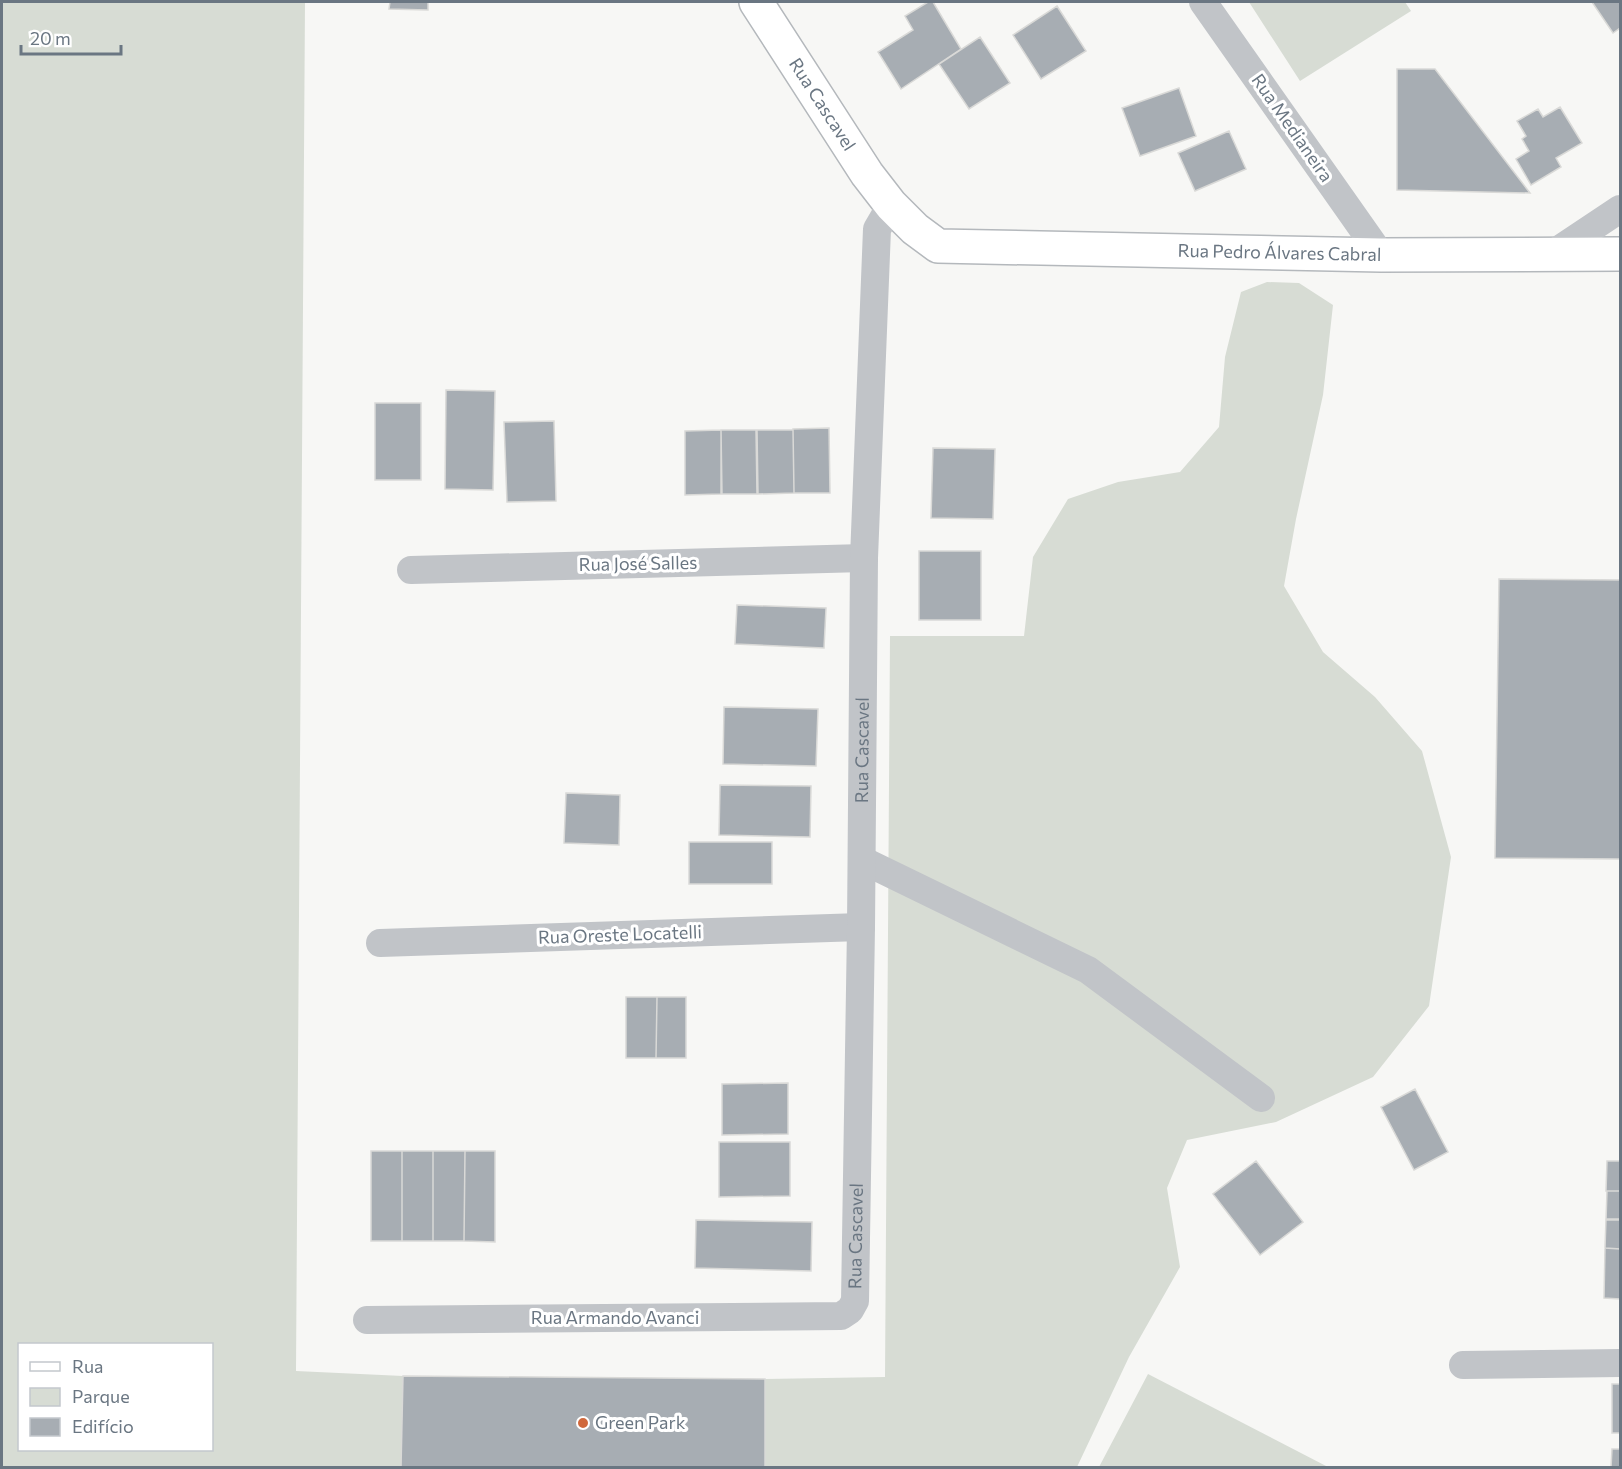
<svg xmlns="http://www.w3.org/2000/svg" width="1622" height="1469" font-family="Commissioner,sans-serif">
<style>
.green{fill:#d7dcd4;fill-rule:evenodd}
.building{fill:#a7adb3;stroke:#d9d9d7;stroke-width:1.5}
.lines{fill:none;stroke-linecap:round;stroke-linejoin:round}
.secondary-casing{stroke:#b4b8bc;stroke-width:36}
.street{stroke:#c1c4c8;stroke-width:28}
.secondary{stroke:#fff;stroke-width:33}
.poi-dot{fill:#d0683c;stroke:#fff;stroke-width:2}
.labels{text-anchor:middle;stroke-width:6;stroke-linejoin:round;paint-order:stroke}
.street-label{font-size:18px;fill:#6a7682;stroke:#fff}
.poi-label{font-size:18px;fill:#6a7682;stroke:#fff;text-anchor:start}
</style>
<rect width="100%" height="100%" fill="#f7f7f5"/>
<path class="green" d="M 2,2 L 305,2 L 296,1371 L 403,1376 L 401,1467 L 2,1467 ZM 212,1344 L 212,1450 L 20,1450 L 20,1344 Z
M 1249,2 L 1405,2 L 1411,11 L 1300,81 Z
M 1267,282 L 1299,283 L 1333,305 L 1323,395 L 1296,519 L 1284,586 L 1323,652 L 1375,697 L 1422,751 L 1451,857 L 1429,1006 L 1373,1077 L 1276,1122 L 1187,1140 L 1167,1188 L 1180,1267 L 1129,1357 L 1077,1467 L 765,1467 L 765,1379 L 885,1377 L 890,636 L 1024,636 L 1033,557 L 1068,499 L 1118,482 L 1180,472 L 1219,427 L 1225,357 L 1241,292 Z
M 1148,1374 L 1328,1467 L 1099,1467 Z"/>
<path class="building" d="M 390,2 L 428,2 L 428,10 L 389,9 Z
M 928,2 L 933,2 L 961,49 L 901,89 L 878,52 L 913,30 L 905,16 Z
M 1592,2 L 1620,2 L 1620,28 L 1613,33 Z
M 1057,6 L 1086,51 L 1041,79 L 1013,35 Z
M 980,37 L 1010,83 L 969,109 L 939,64 Z
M 1397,69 L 1435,69 L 1530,193 L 1397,190 Z
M 1179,88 L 1196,136 L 1140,156 L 1122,108 Z
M 1560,107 L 1582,143 L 1556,158 L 1561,167 L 1531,185 L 1516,159 L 1529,151 L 1522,139 L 1526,136 L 1517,121 L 1538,109 L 1543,117 Z
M 1229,131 L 1246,169 L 1195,191 L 1178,153 Z
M 446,390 L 495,391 L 493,490 L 445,489 Z
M 375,403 L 421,403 L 421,480 L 375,480 Z
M 554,421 L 556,501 L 507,502 L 504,422 Z
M 829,428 L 830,493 L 794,493 L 793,429 Z
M 721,430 L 721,494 L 685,495 L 685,431 Z
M 721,430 L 756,430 L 757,494 L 722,494 Z
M 757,430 L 793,430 L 794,493 L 758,494 Z
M 933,448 L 995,449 L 993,519 L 931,518 Z
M 919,551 L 981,551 L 981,620 L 919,620 Z
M 1499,579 L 1620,580 L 1620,859 L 1495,858 Z
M 737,605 L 826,608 L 824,648 L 735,644 Z
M 724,707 L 818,709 L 816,766 L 723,764 Z
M 720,785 L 811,786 L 810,837 L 719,835 Z
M 566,793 L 620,795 L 619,845 L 564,843 Z
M 689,842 L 772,842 L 772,884 L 689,884 Z
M 626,997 L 657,997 L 656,1058 L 626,1058 Z
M 657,997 L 686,997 L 686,1058 L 656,1058 Z
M 788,1083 L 788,1134 L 722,1135 L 722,1084 Z
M 1415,1089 L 1448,1152 L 1414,1170 L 1381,1107 Z
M 719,1142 L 790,1142 L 790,1196 L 719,1197 Z
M 371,1151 L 402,1151 L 402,1241 L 371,1241 Z
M 402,1151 L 433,1151 L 433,1241 L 402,1241 Z
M 433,1151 L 465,1151 L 464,1241 L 433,1241 Z
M 465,1151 L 495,1151 L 495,1242 L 464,1241 Z
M 1256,1161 L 1303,1222 L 1260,1255 L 1213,1194 Z
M 1607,1161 L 1620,1161 L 1620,1191 L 1606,1191 Z
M 1607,1191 L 1620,1191 L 1620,1220 L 1606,1220 Z
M 1606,1219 L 1620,1219 L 1620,1249 L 1605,1248 Z
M 696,1220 L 812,1222 L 811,1271 L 695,1268 Z
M 1605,1248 L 1620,1249 L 1620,1299 L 1604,1298 Z
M 403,1376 L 765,1379 L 765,1468 L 401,1468 Z
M 1612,1384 L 1620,1384 L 1620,1433 L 1612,1433 Z
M 1612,1449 L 1620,1449 L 1620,1468 L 1611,1468 Z"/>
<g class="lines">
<g class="secondary-casing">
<g id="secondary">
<path id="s2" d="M 756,2 L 867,174 L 891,205 L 915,229 L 938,246 L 1381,255 L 1620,254"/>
</g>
</g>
<g class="street">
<path d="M 1203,2 L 1381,255"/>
<path d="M 1551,255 L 1620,209"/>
<path d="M 411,570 L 864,558"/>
<path d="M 862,860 L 1088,970 L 1261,1098"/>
<path d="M 380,943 L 861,927"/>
<path id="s1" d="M 367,1320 L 841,1316 L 850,1310 L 855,1301 L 861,927 L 864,558 L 877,229 L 891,205"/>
<path d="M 1463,1365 L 1620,1363"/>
</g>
<use href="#secondary" class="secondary"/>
</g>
<circle class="poi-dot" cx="583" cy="1423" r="6"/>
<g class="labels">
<g class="street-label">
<text dy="6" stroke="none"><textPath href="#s2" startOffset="122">Rua Cascavel</textPath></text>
<text transform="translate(1292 128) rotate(55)" y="6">Rua Medianeira</text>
<text dy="6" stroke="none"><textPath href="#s2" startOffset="648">Rua Pedro Álvares Cabral</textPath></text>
<text transform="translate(638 564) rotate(-1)" y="6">Rua José Salles</text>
<text dy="6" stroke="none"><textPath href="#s1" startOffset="1046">Rua Cascavel</textPath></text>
<text transform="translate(620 935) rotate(-2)" y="6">Rua Oreste Locatelli</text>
<text dy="6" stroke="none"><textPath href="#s1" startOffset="560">Rua Cascavel</textPath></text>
<text x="615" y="1324">Rua Armando Avanci</text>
</g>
<g class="poi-label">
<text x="595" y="1429">Green Park</text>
</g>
</g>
<rect width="1622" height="1469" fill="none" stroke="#6a7682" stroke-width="6"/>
<rect x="18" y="1343" width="195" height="108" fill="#ffffff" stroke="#c3c8cd" stroke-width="1.5"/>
<rect x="30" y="1362" width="30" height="9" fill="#ffffff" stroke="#c3c8cd" stroke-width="1.5"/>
<text x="72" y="1373" font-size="18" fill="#6a7682">Rua</text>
<rect x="30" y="1388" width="30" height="18" fill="#d7dcd4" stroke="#c3c8cd" stroke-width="1.5"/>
<text x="72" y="1403" font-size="18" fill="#6a7682">Parque</text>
<rect x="30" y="1418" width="30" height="18" fill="#a7adb3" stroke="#c3c8cd" stroke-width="1.5"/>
<text x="72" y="1433" font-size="18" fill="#6a7682">Edifício</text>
<path d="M21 45v9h100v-9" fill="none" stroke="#6a7682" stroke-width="3"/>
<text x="30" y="45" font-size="18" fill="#6a7682" stroke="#ffffff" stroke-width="4.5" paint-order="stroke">20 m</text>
</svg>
